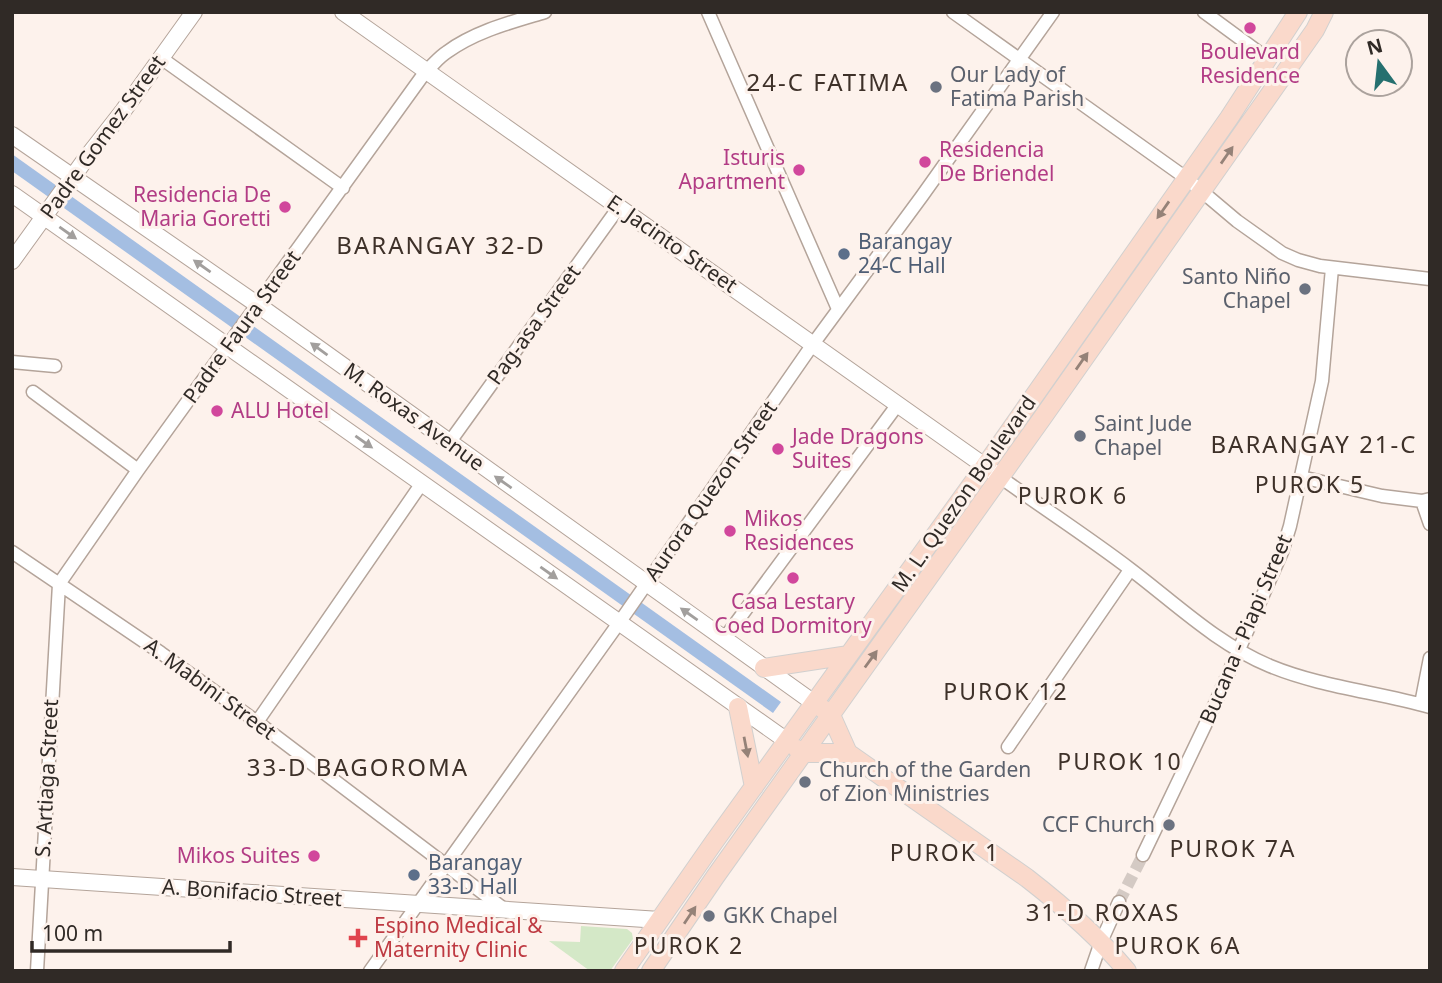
<svg xmlns="http://www.w3.org/2000/svg" width="1442" height="983" font-family="'Noto Sans',sans-serif">
<style>
.green{fill:#d4e8c7}
.water{fill:#a4bee2}
.lines{fill:none;stroke-linecap:round;stroke-linejoin:round}
.street-tunnel{stroke:#d4cac4;stroke-width:12;stroke-dasharray:12 6;stroke-linecap:butt}
.street-casing{stroke:#b4a49a;stroke-width:15}
.secondary-casing{stroke:#b4a49a;stroke-width:18}
.primary-casing{stroke:#d1d0cf;stroke-width:20}
.street{stroke:#fff;stroke-width:12}
.secondary{stroke:#fff;stroke-width:16}
.primary{stroke:#fad9cb;stroke-width:18}
.oneway{fill:#958278}
.oneway2{fill:#a29f9d}
.hotel-dot{fill:#d1479c;stroke:#fdf2ec;stroke-width:2.5}
.worship-dot{fill:#6b7280;stroke:#fdf2ec;stroke-width:2.5}
.service-dot{fill:#5c6f8a;stroke:#fdf2ec;stroke-width:2.5}
.health-dot{fill:#e0444e;stroke:#fdf2ec;stroke-width:2.5}
.labels{text-anchor:middle;stroke-width:6;stroke-linejoin:round;paint-order:stroke}
.hotel-label{font-size:21px;fill:#b23c85;stroke:#fdf2ec;text-anchor:start}
.worship-label{font-size:21px;fill:#5b616d;stroke:#fdf2ec;text-anchor:start}
.street-label{font-size:21px;fill:#302a26;stroke:#fdf2ec}
.service-label{font-size:21px;fill:#4e5e75;stroke:#fdf2ec;text-anchor:start}
.health-label{font-size:21px;fill:#be3a42;stroke:#fdf2ec;text-anchor:start}
.neighbourhood-label{font-size:23px;letter-spacing:2px;fill:#3e3129;stroke:#fdf2ec}
.quarter-label{font-size:24px;letter-spacing:2px;fill:#3e3129;stroke:#fdf2ec}
</style>
<rect width="100%" height="100%" fill="#fdf2ec"/>
<path class="green" d="M 581,926 L 627,929 L 632,933 L 633,939 L 610,971 L 590,971 L 549,941 L 580,942 Z"/>
<path class="water" d="M 12,154 L 781,702 L 773,713 L 12,171 Z"/>
<g class="lines">
<path class="street-tunnel" d="M 1119,902 L 1143,855"/>
<g class="street-casing">
<path id="street" d="M 708,12 L 838,309
M 953,12 L 1186,178 L 1237,221 L 1282,253 L 1298,260 L 1320,266 L 1430,279
M 1204,12 L 1268,59
M 161,58 L 343,188
M 12,362 L 55,366
M 33,392 L 138,470
M 449,443 L 619,207
M 1000,477 C 1043,508 1088,537 1130,569 C 1175,603 1217,644 1270,666 C 1321,687 1377,692 1430,707
M 1301,477 L 1382,496 L 1422,501 L 1430,499
M 1422,501 L 1430,524
M 12,552 L 161,653 L 257,722 L 504,909
M 59,584 L 138,470 L 426,71 C 433,65 439,57 447,52 C 476,31 512,22 545,12
M 724,639 L 898,404
M 1421,704 L 1430,658
M 257,722 L 422,483
M 1008,747 L 1130,570
M 1143,855 L 1210,715 L 1282,552 L 1290,526 L 1322,381 L 1332,268
M 37,971 L 59,584
M 370,971 L 626,613 L 813,344 L 922,196 L 1053,12
M 1091,971 L 1101,942 L 1119,902"/>
</g>
<g class="secondary-casing">
<path id="secondary" d="M 343,12 L 996,474
M 12,135 L 258,305 L 814,703
M 12,194 L 787,741
M 12,261 L 87,157 L 123,111 L 194,12
M 12,877 L 660,920"/>
</g>
<g class="primary-casing">
<path id="primary" d="M 764,668 L 849,655
M 738,707 L 754,787
M 823,709 L 831,715 L 848,753 L 1027,878 C 1063,906 1098,936 1127,971
M 797,749 L 804,753 L 848,753
M 624,971 L 714,842 L 985,466 L 1229,118 L 1298,12
M 651,971 L 715,877 L 1043,417 L 1315,30 L 1324,12"/>
</g>
<use href="#street" class="street"/>
<use href="#secondary" class="secondary"/>
<use href="#primary" class="primary"/>
</g>
<defs><path id="oneway-solid" d="M-6-.8H1V-3.2L6.5 0L1 3.2V.8H-6Z" transform="scale(1.75)"/></defs>
<g class="oneway">
<use href="#oneway-solid" transform="translate(1227 155) rotate(-55)"/>
<use href="#oneway-solid" transform="translate(1163 210) rotate(125)"/>
<use href="#oneway-solid" transform="translate(1082 361) rotate(-55)"/>
<use href="#oneway-solid" transform="translate(871 659) rotate(-54)"/>
<use href="#oneway-solid" transform="translate(746 747) rotate(79)"/>
<use href="#oneway-solid" transform="translate(690 915) rotate(-56)"/>
</g>
<g class="oneway2">
<use href="#oneway-solid" transform="translate(68 233) rotate(35)"/>
<use href="#oneway-solid" transform="translate(202 266) rotate(-145)"/>
<use href="#oneway-solid" transform="translate(319 349) rotate(-144)"/>
<use href="#oneway-solid" transform="translate(364 442) rotate(35)"/>
<use href="#oneway-solid" transform="translate(503 482) rotate(-145)"/>
<use href="#oneway-solid" transform="translate(549 573) rotate(35)"/>
<use href="#oneway-solid" transform="translate(689 614) rotate(-145)"/>
</g>
<g class="hotel-dot">
<circle cx="1250" cy="28" r="7"/>
<circle cx="925" cy="162" r="7"/>
<circle cx="799" cy="170" r="7"/>
<circle cx="285" cy="207" r="7"/>
<circle cx="217" cy="411" r="7"/>
<circle cx="778" cy="449" r="7"/>
<circle cx="730" cy="531" r="7"/>
<circle cx="793" cy="578" r="7"/>
<circle cx="314" cy="856" r="7"/>
</g>
<g class="worship-dot">
<circle cx="936" cy="87" r="7"/>
<circle cx="1305" cy="289" r="7"/>
<circle cx="1080" cy="436" r="7"/>
<circle cx="805" cy="782" r="7"/>
<circle cx="1169" cy="825" r="7"/>
<circle cx="709" cy="916" r="7"/>
</g>
<g class="service-dot">
<circle cx="844" cy="254" r="7"/>
<circle cx="414" cy="875" r="7"/>
</g>
<path class="health-dot" d="M354.5 927.5h7v7h7v7h-7v7h-7v-7h-7v-7h7z"/>
<g class="labels">
<g class="hotel-label">
<text x="1250" y="59" text-anchor="middle">Boulevard<tspan x="1250" dy="24">Residence</tspan></text>
<text x="939" y="157">Residencia<tspan x="939" dy="24">De Briendel</tspan></text>
<text x="785" y="165" text-anchor="end">Isturis<tspan x="785" dy="24">Apartment</tspan></text>
<text x="271" y="202" text-anchor="end">Residencia De<tspan x="271" dy="24">Maria Goretti</tspan></text>
<text x="231" y="418">ALU Hotel</text>
<text x="792" y="444">Jade Dragons<tspan x="792" dy="24">Suites</tspan></text>
<text x="744" y="526">Mikos<tspan x="744" dy="24">Residences</tspan></text>
<text x="793" y="609" text-anchor="middle">Casa Lestary<tspan x="793" dy="24">Coed Dormitory</tspan></text>
<text x="300" y="863" text-anchor="end">Mikos Suites</text>
</g>
<g class="worship-label">
<text x="950" y="82">Our Lady of<tspan x="950" dy="24">Fatima Parish</tspan></text>
<text x="1291" y="284" text-anchor="end">Santo Niño<tspan x="1291" dy="24">Chapel</tspan></text>
<text x="1094" y="431">Saint Jude<tspan x="1094" dy="24">Chapel</tspan></text>
<text x="819" y="777">Church of the Garden<tspan x="819" dy="24">of Zion Ministries</tspan></text>
<text x="1155" y="832" text-anchor="end">CCF Church</text>
<text x="723" y="923">GKK Chapel</text>
</g>
<g class="street-label">
<text transform="translate(103 137) rotate(-54)" y="7">Padre Gomez Street</text>
<text transform="translate(672 244) rotate(35)" y="7">E. Jacinto Street</text>
<text transform="translate(534 325) rotate(-54)" y="7">Pag-asa Street</text>
<text transform="translate(242 327) rotate(-54)" y="7">Padre Faura Street</text>
<text transform="translate(414 417) rotate(36)" y="7">M. Roxas Avenue</text>
<text transform="translate(711 491) rotate(-55)" y="7">Aurora Quezon Street</text>
<text transform="translate(964 494) rotate(-55)" y="7">M. L. Quezon Boulevard</text>
<text transform="translate(1246 629) rotate(-67)" y="7">Bucana - Piapi Street</text>
<text transform="translate(210 689) rotate(36)" y="7">A. Mabini Street</text>
<text transform="translate(47 778) rotate(-87)" y="7">S. Artiaga Street</text>
<text transform="translate(252 893) rotate(4)" y="7">A. Bonifacio Street</text>
</g>
<g class="service-label">
<text x="858" y="249">Barangay<tspan x="858" dy="24">24-C Hall</tspan></text>
<text x="428" y="870">Barangay<tspan x="428" dy="24">33-D Hall</tspan></text>
</g>
<g class="health-label">
<text x="374" y="933">Espino Medical &amp;<tspan x="374" dy="24">Maternity Clinic</tspan></text>
</g>
<g class="neighbourhood-label">
<text x="1310" y="493">PUROK 5</text>
<text x="1073" y="504">PUROK 6</text>
<text x="1006" y="700">PUROK 12</text>
<text x="1120" y="770">PUROK 10</text>
<text x="1233" y="857">PUROK 7A</text>
<text x="945" y="861">PUROK 1</text>
<text x="689" y="954">PUROK 2</text>
<text x="1178" y="954">PUROK 6A</text>
</g>
<g class="quarter-label">
<text x="828" y="91">24-C FATIMA</text>
<text x="441" y="254">BARANGAY 32-D</text>
<text x="1314" y="453">BARANGAY 21-C</text>
<text x="358" y="776">33-D BAGOROMA</text>
<text x="1103" y="921">31-D ROXAS</text>
</g>
</g>
<rect width="1442" height="983" fill="none" stroke="#302a26" stroke-width="28"/>
<g transform="translate(1379 63) rotate(345)"><circle r="33" fill="#fdf2ec" stroke="#aba29d" stroke-width="2"/>
<path d="M0-5L12 26L0 18L-12 26Z" fill="#25706f"/>
<text y="-10" font-size="19" font-weight="bold" text-anchor="middle" fill="#302a26">N</text>
</g>
<path d="M32 941v10h198v-10" fill="none" stroke="#302a26" stroke-width="3.5"/>
<text x="42" y="941" font-size="21" fill="#302a26" stroke="#fdf2ec" stroke-width="5" paint-order="stroke">100 m</text>
</svg>
